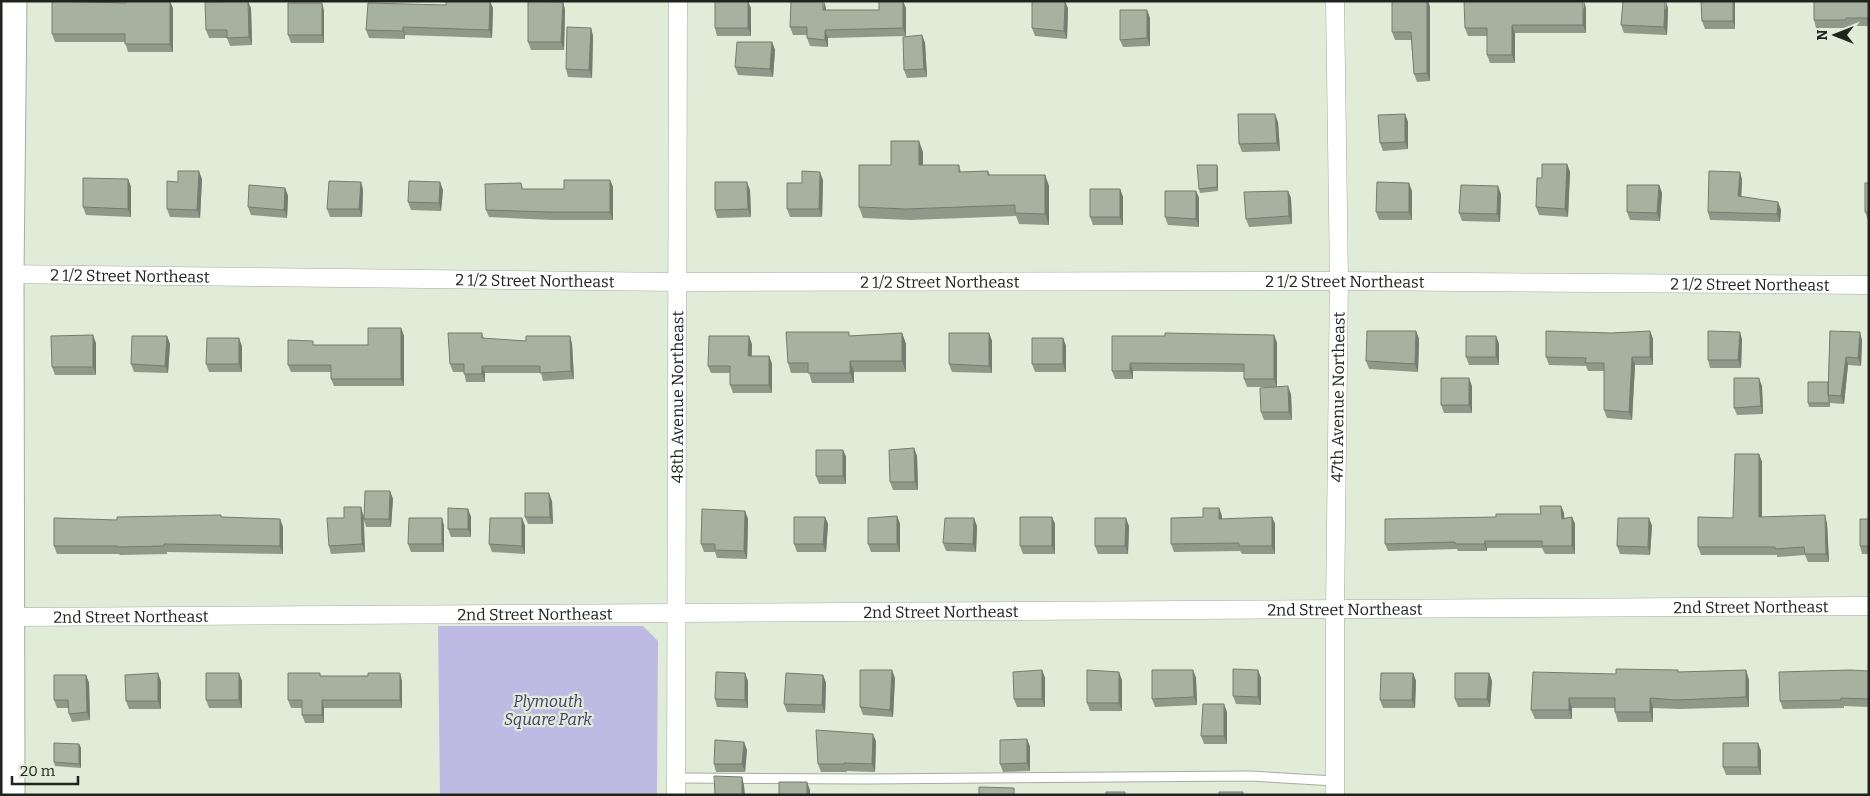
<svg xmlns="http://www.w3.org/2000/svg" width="1870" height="796" font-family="Bitter,serif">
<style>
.green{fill:#bfbae3}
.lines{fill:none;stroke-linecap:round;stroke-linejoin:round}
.lane-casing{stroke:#a3ae9d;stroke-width:11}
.street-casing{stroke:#a3ae9d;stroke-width:19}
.secondary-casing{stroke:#a3ae9d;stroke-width:27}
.lane{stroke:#fff;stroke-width:9}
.street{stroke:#fff;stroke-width:18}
.secondary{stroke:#fff;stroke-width:25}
.wall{fill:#8f9889}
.shaded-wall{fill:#747c6f}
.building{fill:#a6b19f;stroke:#747c6f}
.labels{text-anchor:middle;stroke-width:4.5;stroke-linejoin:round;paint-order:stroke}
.street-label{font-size:16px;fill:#20241e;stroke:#e0ebd8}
.park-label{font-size:16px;font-style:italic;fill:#433a6f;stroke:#e0ebd8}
</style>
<rect width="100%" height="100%" fill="#e0ebd8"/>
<path class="green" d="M 438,626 L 643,626 L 658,641 L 657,795 L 440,795 Z"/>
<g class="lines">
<g class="lane-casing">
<path id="lane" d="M 677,778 L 867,779 L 1250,776 L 1335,781"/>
</g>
<g class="street-casing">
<g id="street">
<path id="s1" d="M 1,274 L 677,282 L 1339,281 L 1869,285"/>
<path id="s2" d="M 13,617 L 1869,606"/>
<path id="s3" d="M 676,795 L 678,1"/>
<path id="s4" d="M 1335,795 L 1335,609 L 1339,281 L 1335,1"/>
</g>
</g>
<g class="secondary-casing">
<path id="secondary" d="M 12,795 L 11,275 L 14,1"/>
</g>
<use href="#lane" class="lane"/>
<use href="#street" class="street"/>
<use href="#secondary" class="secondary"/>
</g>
<path class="wall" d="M 1392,1 L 1428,1 L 1430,7 L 1430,81 L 1417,82 L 1414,74 L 1411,40 L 1395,40 L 1392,32 Z
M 1701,1 L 1735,1 L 1735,29 L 1705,29 L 1702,21 Z
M 1869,1 L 1869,26 L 1848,26 L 1848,28 L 1816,28 L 1814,20 Z
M 563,2 L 565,10 L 564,50 L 531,50 L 528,42 Z
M 322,3 L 324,11 L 324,43 L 291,43 L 288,35 Z
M 173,8 L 173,52 L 128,52 L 125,42 L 55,42 L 52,34 Z
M 251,8 L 252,45 L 230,46 L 227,38 L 209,38 L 206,30 Z
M 493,8 L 492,38 L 405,35 L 405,39 L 369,38 L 366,30 Z
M 751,8 L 751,36 L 717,36 L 715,28 Z
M 826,8 L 826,10 L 879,10 L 906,8 L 906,36 L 828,38 L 828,47 L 810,46 L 807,38 L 807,35 L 793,35 L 790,27 Z
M 1068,8 L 1067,39 L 1035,36 L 1032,28 Z
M 1586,8 L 1586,33 L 1515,33 L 1515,63 L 1490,63 L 1487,55 L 1487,36 L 1468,36 L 1465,28 Z
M 1668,8 L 1667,35 L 1624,33 L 1621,25 Z
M 1147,10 L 1150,18 L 1150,46 L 1123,47 L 1120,40 Z
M 591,28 L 593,36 L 592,78 L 568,77 L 566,69 Z
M 922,35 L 925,43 L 927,77 L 907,78 L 904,70 Z
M 772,42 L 775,50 L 773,77 L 738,75 L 735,67 Z
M 1405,114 L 1408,122 L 1408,149 L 1383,151 L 1380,143 Z
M 1278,122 L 1280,151 L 1242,152 L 1239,144 Z
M 923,152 L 923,165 L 959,165 L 961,172 L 988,171 L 990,175 L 1045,175 L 1049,186 L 1049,225 L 1019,224 L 1016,216 L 910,220 L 863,218 L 859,207 L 891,165 Z
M 1567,164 L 1570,172 L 1568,217 L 1539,215 L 1536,207 L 1542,178 Z
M 1218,169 L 1218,191 L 1200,193 L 1199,189 Z
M 1740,172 L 1742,180 L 1741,197 L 1778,202 L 1781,210 L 1780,222 L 1710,220 L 1708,212 Z
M 128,179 L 131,187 L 131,217 L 86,215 L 83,207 Z
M 202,179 L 200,218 L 170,217 L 167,209 L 178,182 Z
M 610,180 L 613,187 L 613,220 L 553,220 L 489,217 L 486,210 L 521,183 L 523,189 L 564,189 Z
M 823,180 L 822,217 L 790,217 L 787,209 L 802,183 Z
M 361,182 L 363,190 L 362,217 L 330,217 L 327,209 Z
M 1869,183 L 1869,220 L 1868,220 L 1865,212 Z
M 1659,185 L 1662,193 L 1660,221 L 1630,220 L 1627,212 Z
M 285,188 L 288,196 L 287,218 L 251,215 L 248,207 Z
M 1120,189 L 1123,197 L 1123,225 L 1093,225 L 1090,217 Z
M 443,190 L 441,211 L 411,210 L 408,202 Z
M 750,190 L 751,217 L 717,218 L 715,210 Z
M 1196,191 L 1199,198 L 1199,227 L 1168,225 L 1165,217 Z
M 1288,191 L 1291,198 L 1292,224 L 1249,227 L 1246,219 Z
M 1412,191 L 1412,220 L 1379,220 L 1376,212 Z
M 1501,194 L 1500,222 L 1462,221 L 1459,213 Z
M 401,328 L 404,336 L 404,386 L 334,386 L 331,379 L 331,372 L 291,372 L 288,365 L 315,345 L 368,345 Z
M 1416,331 L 1419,339 L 1418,372 L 1369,369 L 1366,361 Z
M 1650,331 L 1653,339 L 1653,365 L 1635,365 L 1632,420 L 1607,418 L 1604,410 L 1604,371 L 1588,371 L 1586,366 L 1549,365 L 1546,357 L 1612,333 Z
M 1830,331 L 1862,340 L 1861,366 L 1848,365 L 1844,404 L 1830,403 L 1830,407 L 1809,407 L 1808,403 L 1828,382 Z
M 1740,332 L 1742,340 L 1741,368 L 1710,368 L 1708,360 Z
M 482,333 L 484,339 L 526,341 L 570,336 L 572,344 L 574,379 L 543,381 L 541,373 L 485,373 L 485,382 L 466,382 L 464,372 L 453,372 L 450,364 Z
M 902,333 L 906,344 L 906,372 L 854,372 L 854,383 L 812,383 L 809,373 L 791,373 L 788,363 L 850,336 Z
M 989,333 L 992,341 L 992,373 L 952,372 L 949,364 Z
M 1274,335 L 1277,343 L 1277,387 L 1291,394 L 1292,420 L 1264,420 L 1261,412 L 1272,387 L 1247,387 L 1244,379 L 1244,372 L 1133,371 L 1133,379 L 1115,379 L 1112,371 L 1165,336 Z
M 167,336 L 170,344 L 168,373 L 134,372 L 131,364 Z
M 1496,336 L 1499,344 L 1499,365 L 1469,365 L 1466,357 Z
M 1063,338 L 1066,346 L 1066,372 L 1035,372 L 1032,364 Z
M 96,343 L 96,375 L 55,375 L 52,367 Z
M 752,344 L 752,356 L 769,356 L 772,364 L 772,393 L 733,393 L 730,385 L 730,373 L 711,373 L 708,366 Z
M 242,346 L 242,372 L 209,372 L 206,364 Z
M 1472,386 L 1472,413 L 1444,413 L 1441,405 Z
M 1762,386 L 1763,414 L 1737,415 L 1734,408 Z
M 914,448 L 917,456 L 918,490 L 893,490 L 890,482 Z
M 843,450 L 846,457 L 846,484 L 819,484 L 816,476 Z
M 1759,454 L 1762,462 L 1762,517 L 1827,523 L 1829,562 L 1808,562 L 1805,555 L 1777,557 L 1777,555 L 1701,555 L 1698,547 L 1733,518 Z
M 390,491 L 393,499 L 391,527 L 366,527 L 364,520 L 365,552 L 331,554 L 329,546 L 361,507 L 363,515 Z
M 552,501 L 553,524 L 528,524 L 525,517 Z
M 1561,506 L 1564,513 L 1564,518 L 1572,517 L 1575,524 L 1575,554 L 1545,554 L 1542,548 L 1487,548 L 1487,551 L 1458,551 L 1457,549 L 1388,551 L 1385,544 L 1496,517 L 1541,514 Z
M 1219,508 L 1222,516 L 1222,519 L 1272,517 L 1275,524 L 1275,554 L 1242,554 L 1240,551 L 1174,552 L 1171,544 L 1203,517 Z
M 468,509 L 471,517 L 471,537 L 451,537 L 448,529 Z
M 745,511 L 748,519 L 747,559 L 717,558 L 715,552 L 704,552 L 701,544 Z
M 897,516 L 900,524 L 900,552 L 871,552 L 868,544 Z
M 222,517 L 280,519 L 283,527 L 283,554 L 167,552 L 167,554 L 120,555 L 119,554 L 57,554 L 54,546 L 117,520 Z
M 825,517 L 828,524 L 826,552 L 797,552 L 794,544 Z
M 1052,517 L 1055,524 L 1055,554 L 1023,554 L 1020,546 Z
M 442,518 L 444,526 L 444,552 L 411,552 L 408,544 Z
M 522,518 L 525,526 L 525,554 L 492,552 L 489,544 Z
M 1649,518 L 1652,526 L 1650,555 L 1620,554 L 1617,546 Z
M 1869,519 L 1869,554 L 1862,554 L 1860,546 Z
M 977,526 L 976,552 L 946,551 L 943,543 Z
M 1129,526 L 1128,554 L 1098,554 L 1095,546 Z
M 1042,670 L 1045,678 L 1045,707 L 1017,707 L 1014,699 Z
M 1193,670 L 1196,678 L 1197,705 L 1155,707 L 1152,699 Z
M 1258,670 L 1261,678 L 1261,705 L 1236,704 L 1233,696 Z
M 1678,670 L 1678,672 L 1746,670 L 1749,680 L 1749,707 L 1680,709 L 1653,708 L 1653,722 L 1618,722 L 1615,712 L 1615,708 L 1572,708 L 1572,719 L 1535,719 L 1531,710 L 1616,674 Z
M 1869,671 L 1869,707 L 1844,706 L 1844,708 L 1783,709 L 1780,701 Z
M 239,673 L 242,681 L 242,708 L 209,708 L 206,700 Z
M 1413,673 L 1416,681 L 1415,708 L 1383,708 L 1380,700 Z
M 1489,673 L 1492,681 L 1490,707 L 1458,707 L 1455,699 Z
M 86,675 L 89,683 L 90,720 L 72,722 L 69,714 L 69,708 L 57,708 L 54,700 Z
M 823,675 L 826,683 L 825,713 L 787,712 L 784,704 Z
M 321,676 L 402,681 L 402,708 L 324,708 L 324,723 L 305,723 L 302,715 L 302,708 L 291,708 L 288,700 Z
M 895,678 L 893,717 L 863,715 L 860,707 Z
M 1122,680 L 1122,711 L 1090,711 L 1087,703 Z
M 161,681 L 161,709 L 129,709 L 126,701 Z
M 748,681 L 748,708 L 717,707 L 715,699 Z
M 1227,712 L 1227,744 L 1204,744 L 1201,736 Z
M 1027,739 L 1030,747 L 1030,771 L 1003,772 L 1000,764 Z
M 876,741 L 875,772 L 847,771 L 847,772 L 821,772 L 818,764 Z
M 1758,743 L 1761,751 L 1761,775 L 1726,775 L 1723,767 Z
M 79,744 L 81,748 L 81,768 L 55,766 L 54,762 Z
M 747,750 L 745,772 L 716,772 L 714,764 Z"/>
<path class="shaded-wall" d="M 170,1 L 173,8 L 173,52 L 170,44 Z
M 248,1 L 251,8 L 252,45 L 249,37 Z
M 490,1 L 493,8 L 492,38 L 489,30 Z
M 748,1 L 751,8 L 751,36 L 748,28 Z
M 824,1 L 826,8 L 826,18 L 823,10 Z
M 903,1 L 906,8 L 906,36 L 903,28 Z
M 1065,1 L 1068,8 L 1067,39 L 1064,31 Z
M 1427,1 L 1428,1 L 1430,7 L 1430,81 L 1427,73 Z
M 1584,1 L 1586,8 L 1586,33 L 1583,25 Z
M 1666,1 L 1668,8 L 1667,35 L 1664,27 Z
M 1733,1 L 1735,1 L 1735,29 L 1733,21 Z
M 563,2 L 565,10 L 564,50 L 561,42 Z
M 322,3 L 324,11 L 324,43 L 322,35 Z
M 1147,10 L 1150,18 L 1150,46 L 1147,38 Z
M 1512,25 L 1515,33 L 1515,63 L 1512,55 Z
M 403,27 L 405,35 L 405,39 L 403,31 Z
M 591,28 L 593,36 L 592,78 L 589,70 Z
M 825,30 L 828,38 L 828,47 L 825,40 Z
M 922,35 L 925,43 L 927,77 L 924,69 Z
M 772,42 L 775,50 L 773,77 L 770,69 Z
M 1275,114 L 1278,122 L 1280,151 L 1277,143 Z
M 1405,114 L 1408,122 L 1408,149 L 1405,142 Z
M 919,141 L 923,152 L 923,176 L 919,165 Z
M 1567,164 L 1570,172 L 1568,217 L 1565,209 Z
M 1217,165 L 1218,169 L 1218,191 L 1217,187 Z
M 199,171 L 202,179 L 200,218 L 197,210 Z
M 820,172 L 823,180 L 822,217 L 819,209 Z
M 1740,172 L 1742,180 L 1741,204 L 1738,196 Z
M 1045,175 L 1049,186 L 1049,225 L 1045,214 Z
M 128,179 L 131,187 L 131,217 L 128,209 Z
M 610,180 L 613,187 L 613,220 L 610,212 Z
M 361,182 L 363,190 L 362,217 L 359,209 Z
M 440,182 L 443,190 L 441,211 L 439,203 Z
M 747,182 L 750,190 L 751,217 L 748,209 Z
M 1409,183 L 1412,191 L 1412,220 L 1409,212 Z
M 1659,185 L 1662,193 L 1660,221 L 1657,213 Z
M 1498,186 L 1501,194 L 1500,222 L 1497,214 Z
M 285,188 L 288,196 L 287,218 L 284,210 Z
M 1120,189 L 1123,197 L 1123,225 L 1120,217 Z
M 1196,191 L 1199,198 L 1199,227 L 1196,219 Z
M 1288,191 L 1291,198 L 1292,224 L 1289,216 Z
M 1778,202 L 1781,210 L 1780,222 L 1777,214 Z
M 401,328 L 404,336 L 404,386 L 401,379 Z
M 1416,331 L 1419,339 L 1418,372 L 1415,364 Z
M 1650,331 L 1653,339 L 1653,365 L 1650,357 Z
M 1740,332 L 1742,340 L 1741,368 L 1738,360 Z
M 1860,332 L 1862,340 L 1861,366 L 1858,358 Z
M 902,333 L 906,344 L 906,372 L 902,361 Z
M 989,333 L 992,341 L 992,373 L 989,366 Z
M 93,335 L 96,343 L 96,375 L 93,367 Z
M 1274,335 L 1277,343 L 1277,387 L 1274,379 Z
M 167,336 L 170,344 L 168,373 L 165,366 Z
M 570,336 L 572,344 L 574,379 L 571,371 Z
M 749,336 L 752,344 L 751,364 L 748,356 Z
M 1496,336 L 1499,344 L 1499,365 L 1496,357 Z
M 239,338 L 242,346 L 242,372 L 239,364 Z
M 1063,338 L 1066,346 L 1066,372 L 1063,364 Z
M 769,356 L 772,364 L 772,393 L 769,385 Z
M 1632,357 L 1635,365 L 1632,420 L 1629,412 Z
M 1846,357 L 1848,365 L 1844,404 L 1841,396 Z
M 850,361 L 854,372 L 854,383 L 850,373 Z
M 1130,363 L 1133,371 L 1133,379 L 1130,371 Z
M 482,366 L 485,373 L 485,382 L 482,374 Z
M 1469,378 L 1472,386 L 1472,413 L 1469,405 Z
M 1759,378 L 1762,386 L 1763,414 L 1761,406 Z
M 1288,386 L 1291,394 L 1292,420 L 1289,412 Z
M 914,448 L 917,456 L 918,490 L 915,482 Z
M 843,450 L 846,457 L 846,484 L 843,476 Z
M 1759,454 L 1762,462 L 1762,525 L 1759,517 Z
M 390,491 L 393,499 L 391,527 L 389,519 Z
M 549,493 L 552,501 L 553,524 L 550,517 Z
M 1561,506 L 1564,513 L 1565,526 L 1562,519 Z
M 361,507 L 363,515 L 365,552 L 362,544 Z
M 1219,508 L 1222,516 L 1222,527 L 1219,519 Z
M 468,509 L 471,517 L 471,537 L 468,529 Z
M 745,511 L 748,519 L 747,559 L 744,551 Z
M 1825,515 L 1827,523 L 1829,562 L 1826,554 Z
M 897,516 L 900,524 L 900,552 L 897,544 Z
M 825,517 L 828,524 L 826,552 L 823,544 Z
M 1052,517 L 1055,524 L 1055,554 L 1052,546 Z
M 1272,517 L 1275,524 L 1275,554 L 1272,546 Z
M 1572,517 L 1575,524 L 1575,554 L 1572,546 Z
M 442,518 L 444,526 L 444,552 L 442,544 Z
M 522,518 L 525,526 L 525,554 L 522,546 Z
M 974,518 L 977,526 L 976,552 L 973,544 Z
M 1126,518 L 1129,526 L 1128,554 L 1125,546 Z
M 1649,518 L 1652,526 L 1650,555 L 1648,547 Z
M 280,519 L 283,527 L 283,554 L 280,546 Z
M 1485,541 L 1487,548 L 1487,551 L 1484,544 Z
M 892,670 L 895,678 L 893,717 L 890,710 Z
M 1042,670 L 1045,678 L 1045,707 L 1042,699 Z
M 1193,670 L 1196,678 L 1197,705 L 1194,697 Z
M 1258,670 L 1261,678 L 1261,705 L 1258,697 Z
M 1746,670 L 1749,680 L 1749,707 L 1746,697 Z
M 1119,672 L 1122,680 L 1122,711 L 1119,703 Z
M 158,673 L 161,681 L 161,709 L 158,701 Z
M 239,673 L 242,681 L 242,708 L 239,700 Z
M 400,673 L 402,681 L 402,708 L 400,700 Z
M 745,673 L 748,681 L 748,708 L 745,700 Z
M 1413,673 L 1416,681 L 1415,708 L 1412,700 Z
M 1489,673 L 1492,681 L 1490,707 L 1487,699 Z
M 86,675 L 89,683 L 90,720 L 87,712 Z
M 823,675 L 826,683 L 825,713 L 822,705 Z
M 1569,698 L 1572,708 L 1572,719 L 1569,710 Z
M 1650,698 L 1653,708 L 1653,722 L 1650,712 Z
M 322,700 L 324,708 L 324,723 L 322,715 Z
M 1224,704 L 1227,712 L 1227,744 L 1224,736 Z
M 873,734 L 876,741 L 875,772 L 872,764 Z
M 1027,739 L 1030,747 L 1030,771 L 1027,763 Z
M 744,742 L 747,750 L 745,772 L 742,764 Z
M 1758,743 L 1761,751 L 1761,775 L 1758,767 Z
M 79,744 L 81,748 L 81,768 L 79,764 Z
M 742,777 L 744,785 L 745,795 L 742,795 Z
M 807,782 L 810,790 L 810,795 L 807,795 Z"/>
<path class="building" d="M 52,1 L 126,3 L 126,1 L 170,1 L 170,44 L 125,44 L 125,34 L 52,34 Z
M 248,1 L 249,37 L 227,38 L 227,30 L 206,30 L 205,2 Z
M 446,1 L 490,1 L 489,30 L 403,27 L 403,31 L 366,30 L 368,3 L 446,5 Z
M 528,1 L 563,2 L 561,42 L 528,42 Z
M 715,1 L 748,1 L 748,28 L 715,28 Z
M 791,1 L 823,1 L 823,10 L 879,10 L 879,1 L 903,1 L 903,28 L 825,30 L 825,40 L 807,38 L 807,27 L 790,27 Z
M 1032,1 L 1065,1 L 1064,31 L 1032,28 Z
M 1392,1 L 1427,1 L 1427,73 L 1414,74 L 1411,32 L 1392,32 Z
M 1464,1 L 1583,1 L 1583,25 L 1512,25 L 1512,55 L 1487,55 L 1487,28 L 1465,28 Z
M 1623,1 L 1665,1 L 1664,27 L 1621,25 Z
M 1701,1 L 1733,1 L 1733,21 L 1702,21 Z
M 1814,1 L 1869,1 L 1869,18 L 1846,18 L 1846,20 L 1814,20 Z
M 288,3 L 322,3 L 322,35 L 288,35 Z
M 1120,10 L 1147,10 L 1147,38 L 1120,40 Z
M 567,27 L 591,28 L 589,70 L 566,69 Z
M 922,35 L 924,69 L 904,70 L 903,37 Z
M 737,42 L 772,42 L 770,69 L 735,67 Z
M 1238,114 L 1275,114 L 1277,143 L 1239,144 Z
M 1405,114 L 1405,142 L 1380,143 L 1378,115 Z
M 891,141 L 919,141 L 919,165 L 959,165 L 959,172 L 988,171 L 988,175 L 1045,175 L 1045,214 L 1015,213 L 1015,205 L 906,209 L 859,207 L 859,165 L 891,165 Z
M 1542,164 L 1567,164 L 1565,209 L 1536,207 L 1537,178 L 1542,178 Z
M 1197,165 L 1217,165 L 1217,187 L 1199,189 Z
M 178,171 L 199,171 L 197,210 L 167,209 L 167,181 L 178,182 Z
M 802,171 L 820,172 L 819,209 L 787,209 L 787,183 L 802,183 Z
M 1709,171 L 1740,172 L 1738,196 L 1778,202 L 1777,214 L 1708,212 Z
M 83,178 L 128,179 L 128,209 L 83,207 Z
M 564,180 L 610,180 L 610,212 L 550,212 L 486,210 L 485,184 L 521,183 L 522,189 L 564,189 Z
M 329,181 L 361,182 L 359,209 L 327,209 Z
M 409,181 L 440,182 L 439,203 L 408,202 Z
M 715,182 L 747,182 L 748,209 L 715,210 Z
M 1377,182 L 1409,183 L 1409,212 L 1376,212 Z
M 1865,183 L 1869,183 L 1869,212 L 1865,212 Z
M 249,185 L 285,188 L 284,210 L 248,207 Z
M 1461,185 L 1498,186 L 1497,214 L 1459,213 Z
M 1627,185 L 1659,185 L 1657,213 L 1627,212 Z
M 1090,189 L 1120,189 L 1120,217 L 1090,217 Z
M 1165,191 L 1196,191 L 1196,219 L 1165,217 Z
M 1288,191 L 1289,216 L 1246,219 L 1244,192 Z
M 368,328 L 401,328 L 401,379 L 331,379 L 331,365 L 288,365 L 288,340 L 313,341 L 313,345 L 368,345 Z
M 1367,331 L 1416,331 L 1415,364 L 1366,361 Z
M 1546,331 L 1612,333 L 1650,331 L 1650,357 L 1632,357 L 1629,412 L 1604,410 L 1604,363 L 1585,363 L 1586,358 L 1546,357 Z
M 1708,331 L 1740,332 L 1738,360 L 1708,360 Z
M 1830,331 L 1860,332 L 1858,358 L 1846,357 L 1841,396 L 1828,395 Z
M 786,332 L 849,332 L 849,336 L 902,333 L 902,361 L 850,361 L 850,373 L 808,373 L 808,363 L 788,363 Z
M 448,333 L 482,333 L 482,338 L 526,341 L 526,336 L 570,336 L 571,371 L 540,373 L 540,366 L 482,366 L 482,374 L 464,374 L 464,364 L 450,364 Z
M 949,333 L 989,333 L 989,366 L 949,364 Z
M 1165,333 L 1274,335 L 1274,379 L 1244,379 L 1244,364 L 1130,363 L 1130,371 L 1112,371 L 1112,336 L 1165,336 Z
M 93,335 L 93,367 L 52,367 L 51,336 Z
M 132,336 L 167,336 L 165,366 L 131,364 Z
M 709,336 L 749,336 L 748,356 L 769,356 L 769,385 L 730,385 L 730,366 L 708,366 Z
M 1466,336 L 1496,336 L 1496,357 L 1466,357 Z
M 207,338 L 239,338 L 239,364 L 206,364 Z
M 1032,338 L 1063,338 L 1063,364 L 1032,364 Z
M 1441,378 L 1469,378 L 1469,405 L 1441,405 Z
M 1734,378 L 1759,378 L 1761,406 L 1734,408 Z
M 1808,382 L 1828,382 L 1828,395 L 1829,399 L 1829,403 L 1808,403 Z
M 1288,386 L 1289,412 L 1261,412 L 1260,388 Z
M 914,448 L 915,482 L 890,482 L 889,450 Z
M 816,450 L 843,450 L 843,476 L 816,476 Z
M 1735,454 L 1759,454 L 1759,517 L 1825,515 L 1826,554 L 1805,554 L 1804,547 L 1775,549 L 1775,547 L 1698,547 L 1698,517 L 1733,518 Z
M 365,491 L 390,491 L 389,519 L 364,519 Z
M 525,493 L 549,493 L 550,517 L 525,517 Z
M 1540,506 L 1561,506 L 1562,519 L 1572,517 L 1572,546 L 1542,546 L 1542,541 L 1485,541 L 1484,544 L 1455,544 L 1455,542 L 1385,544 L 1385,519 L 1496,517 L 1496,514 L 1541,514 Z
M 344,507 L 361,507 L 362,544 L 329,546 L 327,518 L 344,518 Z
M 448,508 L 468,509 L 468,529 L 448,529 Z
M 1203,508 L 1219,508 L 1219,519 L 1272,517 L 1272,546 L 1239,546 L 1239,543 L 1171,544 L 1171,518 L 1203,517 Z
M 702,509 L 745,511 L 744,551 L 715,550 L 715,544 L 701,544 Z
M 221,515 L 221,517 L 280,519 L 280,546 L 164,544 L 164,546 L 117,547 L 117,546 L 54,546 L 54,518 L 117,520 L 117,517 Z
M 897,516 L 897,544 L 868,544 L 868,518 Z
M 794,517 L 825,517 L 823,544 L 794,544 Z
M 1020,517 L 1052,517 L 1052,546 L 1020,546 Z
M 409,518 L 442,518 L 442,544 L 408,544 Z
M 490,518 L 522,518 L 522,546 L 489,544 Z
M 945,518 L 974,518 L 973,544 L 943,543 Z
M 1095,518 L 1126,518 L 1125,546 L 1095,546 Z
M 1618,518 L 1649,518 L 1648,547 L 1617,546 Z
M 1860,519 L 1869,519 L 1869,546 L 1860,546 Z
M 1233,669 L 1258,670 L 1258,697 L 1233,696 Z
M 1616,669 L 1678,670 L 1678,672 L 1746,670 L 1746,697 L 1676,700 L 1650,698 L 1650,712 L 1615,712 L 1615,698 L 1569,698 L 1569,710 L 1531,710 L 1533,672 L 1616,674 Z
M 860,670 L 892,670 L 890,710 L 860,707 Z
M 1042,670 L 1042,699 L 1014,699 L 1013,672 Z
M 1087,670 L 1119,672 L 1119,703 L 1087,703 Z
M 1152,670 L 1193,670 L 1194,697 L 1152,699 Z
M 1851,670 L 1869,671 L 1869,699 L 1841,698 L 1841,700 L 1780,701 L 1779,672 Z
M 716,672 L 745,673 L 745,700 L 715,699 Z
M 158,673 L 158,701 L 126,701 L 125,675 Z
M 206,673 L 239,673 L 239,700 L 206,700 Z
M 288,673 L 320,673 L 320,676 L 368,676 L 368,673 L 400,673 L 400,700 L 322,700 L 322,715 L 302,715 L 302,700 L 288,700 Z
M 786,673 L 823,675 L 822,705 L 784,704 Z
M 1381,673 L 1413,673 L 1412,700 L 1380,700 Z
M 1455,673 L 1489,673 L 1487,699 L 1455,699 Z
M 54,675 L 86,675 L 87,712 L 69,714 L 68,700 L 54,700 Z
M 1203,704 L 1224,704 L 1224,736 L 1201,736 Z
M 816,730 L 873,734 L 872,764 L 844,763 L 844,764 L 818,764 Z
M 1027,739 L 1027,763 L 1000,764 L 1000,740 Z
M 715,740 L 744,742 L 742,764 L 714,764 Z
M 54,743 L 79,744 L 79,764 L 54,762 Z
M 1723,743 L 1758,743 L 1758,767 L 1723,767 Z
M 714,776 L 742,777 L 742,795 L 715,795 Z
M 779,782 L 807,782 L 807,795 L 779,795 Z
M 979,787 L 1014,788 L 1014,795 L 979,795 Z
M 1106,792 L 1125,792 L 1125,795 L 1106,795 Z
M 1219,792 L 1243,792 L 1243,795 L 1219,795 Z"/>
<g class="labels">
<g class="street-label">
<text dy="6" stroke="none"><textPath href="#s1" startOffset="129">2 1/2 Street Northeast</textPath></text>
<text dy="6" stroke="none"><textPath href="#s1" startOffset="534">2 1/2 Street Northeast</textPath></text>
<text dy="6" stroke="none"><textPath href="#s1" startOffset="939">2 1/2 Street Northeast</textPath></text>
<text dy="6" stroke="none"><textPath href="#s1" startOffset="1344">2 1/2 Street Northeast</textPath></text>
<text dy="6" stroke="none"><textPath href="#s1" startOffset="1749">2 1/2 Street Northeast</textPath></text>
<text dy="6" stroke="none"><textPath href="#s3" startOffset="398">48th Avenue Northeast</textPath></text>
<text dy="6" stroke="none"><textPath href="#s4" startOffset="398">47th Avenue Northeast</textPath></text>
<text dy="6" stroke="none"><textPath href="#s2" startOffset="1738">2nd Street Northeast</textPath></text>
<text dy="6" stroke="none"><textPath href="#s2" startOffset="1332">2nd Street Northeast</textPath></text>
<text dy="6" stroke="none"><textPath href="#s2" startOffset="928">2nd Street Northeast</textPath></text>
<text dy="6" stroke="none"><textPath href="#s2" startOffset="522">2nd Street Northeast</textPath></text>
<text dy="6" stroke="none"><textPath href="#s2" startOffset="118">2nd Street Northeast</textPath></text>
</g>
<g class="park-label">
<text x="548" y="707">Plymouth<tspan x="548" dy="18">Square Park</tspan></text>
</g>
</g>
<rect width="1870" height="796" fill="none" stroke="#20241e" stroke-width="5"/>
<g transform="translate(1835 35) rotate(270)" stroke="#e0ebd8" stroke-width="4" paint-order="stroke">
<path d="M0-4L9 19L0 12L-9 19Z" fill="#20241e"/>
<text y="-8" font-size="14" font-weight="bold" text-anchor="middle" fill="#20241e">N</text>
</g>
<path d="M12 776v8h66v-8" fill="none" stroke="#20241e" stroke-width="2.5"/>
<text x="20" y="776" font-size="15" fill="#20241e" stroke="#e0ebd8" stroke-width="4" paint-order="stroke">20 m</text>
</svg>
